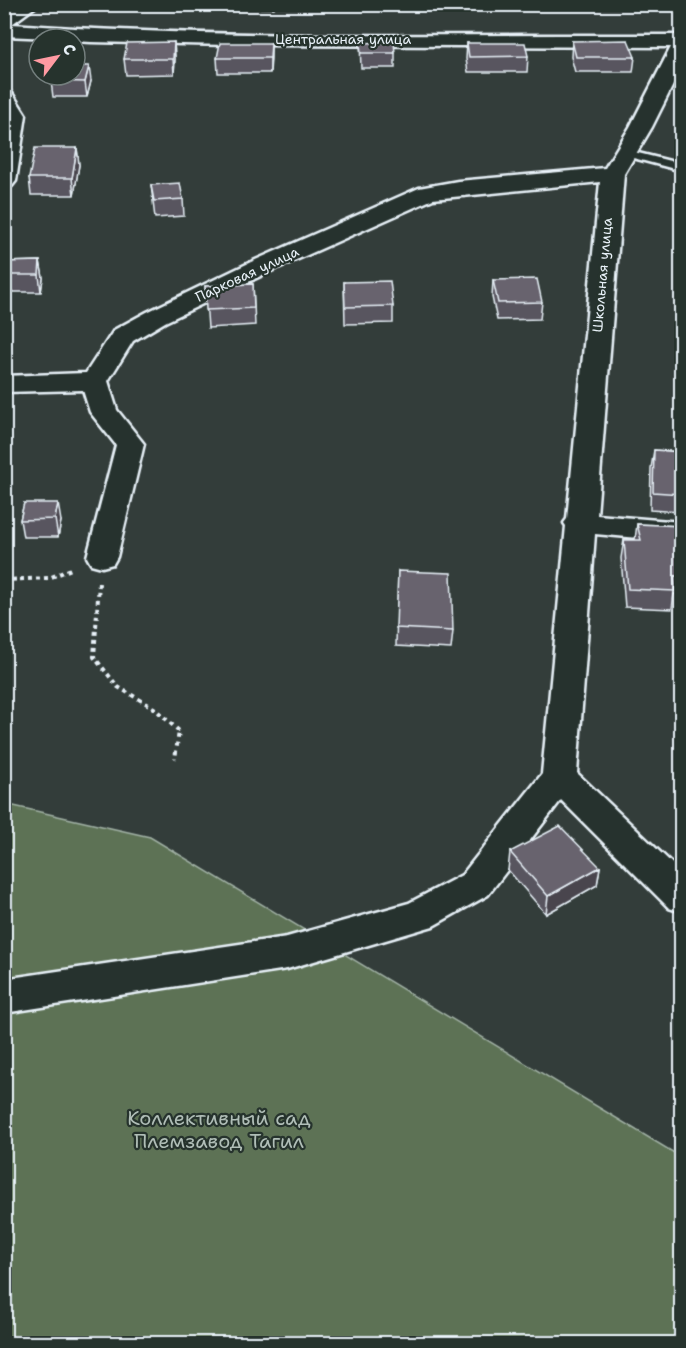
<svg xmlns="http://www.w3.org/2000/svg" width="686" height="1348" font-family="'Shantell Sans',sans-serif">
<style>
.green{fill:#5d7255;stroke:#a2b2a6;stroke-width:1.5}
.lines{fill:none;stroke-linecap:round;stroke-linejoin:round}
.lane-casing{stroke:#e8f1f8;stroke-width:5}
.street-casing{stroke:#e8f1f8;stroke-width:5}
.path{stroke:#e8f1f8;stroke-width:4;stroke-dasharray:4 4;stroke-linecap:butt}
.lane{fill:#26332d;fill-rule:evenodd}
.street{fill:#26332d;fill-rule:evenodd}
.wall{fill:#59555f;stroke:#e8f1f8;stroke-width:1.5}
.shaded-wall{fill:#48454d;stroke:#e8f1f8;stroke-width:1.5}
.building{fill:#67636e;stroke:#e8f1f8;stroke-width:1.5}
.labels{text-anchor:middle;stroke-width:4.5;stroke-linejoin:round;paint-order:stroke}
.far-street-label{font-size:14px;fill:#e8f1f8;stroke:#26332d}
.near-park-label{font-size:20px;fill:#b0beb7;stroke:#26332d}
</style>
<rect width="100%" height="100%" fill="#333d3a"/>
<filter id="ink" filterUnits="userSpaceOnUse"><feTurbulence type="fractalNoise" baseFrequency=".0167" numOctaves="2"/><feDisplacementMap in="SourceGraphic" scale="12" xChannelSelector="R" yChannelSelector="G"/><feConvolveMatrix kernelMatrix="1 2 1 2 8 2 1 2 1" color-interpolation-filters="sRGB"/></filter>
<g filter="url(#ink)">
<path class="green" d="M 5,804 L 150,837 L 681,1157 L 681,1343 L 5,1344 Z"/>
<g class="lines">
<g class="lane-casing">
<path id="lane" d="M 626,150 L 682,164 L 682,171 L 622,155 L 622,151 Z"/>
</g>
<g class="street-casing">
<path id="street" d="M 15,4 L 39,4 L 12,24 C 235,40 459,34 682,35 L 682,67 L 652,127 L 624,174 L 597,515 L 682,522 L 682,542 L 595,534 L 577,773 L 682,873 L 682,912 L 669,908 L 561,800 L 488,895 L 433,926 L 287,969 L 4,1013 L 4,979 L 287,937 L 409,903 L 462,875 L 542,774 L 566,526 L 564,523 L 567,519 L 600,182 L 433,199 L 269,272 L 165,322 L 133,341 L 108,381 L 117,410 L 144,444 L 117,557 L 113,564 L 102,567 L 91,564 L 87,557 L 116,445 L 90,412 L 83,390 L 4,392 L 4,376 L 86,373 L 114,330 L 147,312 L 251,262 L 419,188 L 458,181 L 605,168 L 630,127 L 671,47 L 229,45 L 91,42 L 75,41 L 75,39 L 4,36 L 4,12 Z
M 4,92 L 12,93 L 26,115 L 16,181 L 12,186 L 4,188 Z"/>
</g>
<path class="path" d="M 4,580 L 49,578 L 74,568
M 99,583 L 94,657 L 118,687 L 154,708 L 179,731 L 175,759"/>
<use href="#lane" class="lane"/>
<use href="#street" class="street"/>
</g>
<path class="wall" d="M 127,4 L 179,4 L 178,6 L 127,6 Z
M 220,4 L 275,4 L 274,8 L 220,7 Z
M 347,4 L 402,4 L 402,7 L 347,7 Z
M 463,4 L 516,4 L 516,7 L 464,7 Z
M 572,41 L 635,57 L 633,72 L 575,72 L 571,57 Z
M 174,42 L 175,58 L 174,74 L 126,75 L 124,59 Z
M 271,43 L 270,73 L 218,73 L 217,58 Z
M 360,43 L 395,53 L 395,68 L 361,68 Z
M 467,43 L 528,56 L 527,72 L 468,72 L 466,59 Z
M 51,81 L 91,81 L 87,97 L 53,97 Z
M 77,148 L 79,165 L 74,195 L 31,195 L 29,178 Z
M 151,185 L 183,199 L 184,216 L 155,218 Z
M 40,261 L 43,278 L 41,292 L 4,292 L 4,262 Z
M 493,280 L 542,302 L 540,319 L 497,320 L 492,297 Z
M 344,282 L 393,306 L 393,323 L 345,324 Z
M 253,284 L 255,325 L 208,328 L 205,286 Z
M 654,450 L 681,452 L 681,512 L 650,510 L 651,468 Z
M 24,503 L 61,521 L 58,537 L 23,537 L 20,520 Z
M 637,524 L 681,526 L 681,594 L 674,594 L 672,609 L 625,607 L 621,558 L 624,540 L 635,540 Z
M 398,571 L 453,631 L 451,649 L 396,646 Z
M 510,852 L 600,867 L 597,885 L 546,914 L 508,870 Z"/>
<path class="shaded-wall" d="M 174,42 L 175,58 L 174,74 L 173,59 Z
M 271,43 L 271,58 L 270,73 L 270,58 Z
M 89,66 L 91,81 L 87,97 L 85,82 Z
M 77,148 L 79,165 L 74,195 L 72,178 Z
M 40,261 L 43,278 L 41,292 L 39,275 Z
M 58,503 L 61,521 L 58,537 L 55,519 Z
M 600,867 L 597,885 L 546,914 L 548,896 Z"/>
<path class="building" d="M 628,40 L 635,57 L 576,57 L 572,41 Z
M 174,42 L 173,59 L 124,59 L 127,43 Z
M 394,42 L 395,53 L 361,53 L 360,43 Z
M 220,43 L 271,43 L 270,58 L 217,58 Z
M 467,43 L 525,43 L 528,56 L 469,57 Z
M 75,66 L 89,66 L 85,82 L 51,81 L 53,75 L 75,75 Z
M 35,148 L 77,148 L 72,178 L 29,178 Z
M 180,183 L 183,199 L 154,201 L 151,185 Z
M 40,261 L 39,275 L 4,275 L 4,262 Z
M 537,279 L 542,302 L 498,303 L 493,280 Z
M 390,281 L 393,306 L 345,307 L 344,282 Z
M 253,284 L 254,308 L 206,310 L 205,286 Z
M 654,450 L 681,452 L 681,494 L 653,492 Z
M 24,503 L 58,503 L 55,519 L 20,520 Z
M 637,524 L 681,526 L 681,576 L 674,576 L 675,591 L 628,589 L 624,540 L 641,540 Z
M 398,571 L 451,573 L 453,631 L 396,628 Z
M 560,826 L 600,867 L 548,896 L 510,852 Z"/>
</g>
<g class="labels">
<g class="far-street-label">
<text x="343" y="44">Центральная улица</text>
<text transform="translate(247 274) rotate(-25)" y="5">Парковая улица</text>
<text transform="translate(602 275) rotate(-85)" y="5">Школьная улица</text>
</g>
<g class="near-park-label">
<text x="219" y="1125">Коллективный сад<tspan x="219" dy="23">Племзавод Тагил</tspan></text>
</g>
</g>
<rect width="686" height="1348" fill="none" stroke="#26332d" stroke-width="24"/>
<rect x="12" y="12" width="662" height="1324" fill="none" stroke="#e8f1f8" stroke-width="2" filter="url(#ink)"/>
<g transform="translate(57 57) rotate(58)"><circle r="28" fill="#26332d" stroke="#747f7e" stroke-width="1.5"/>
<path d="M0-4.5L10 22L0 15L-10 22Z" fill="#ff9aa2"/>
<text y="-9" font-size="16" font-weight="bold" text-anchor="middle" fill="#e8f1f8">С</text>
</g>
</svg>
